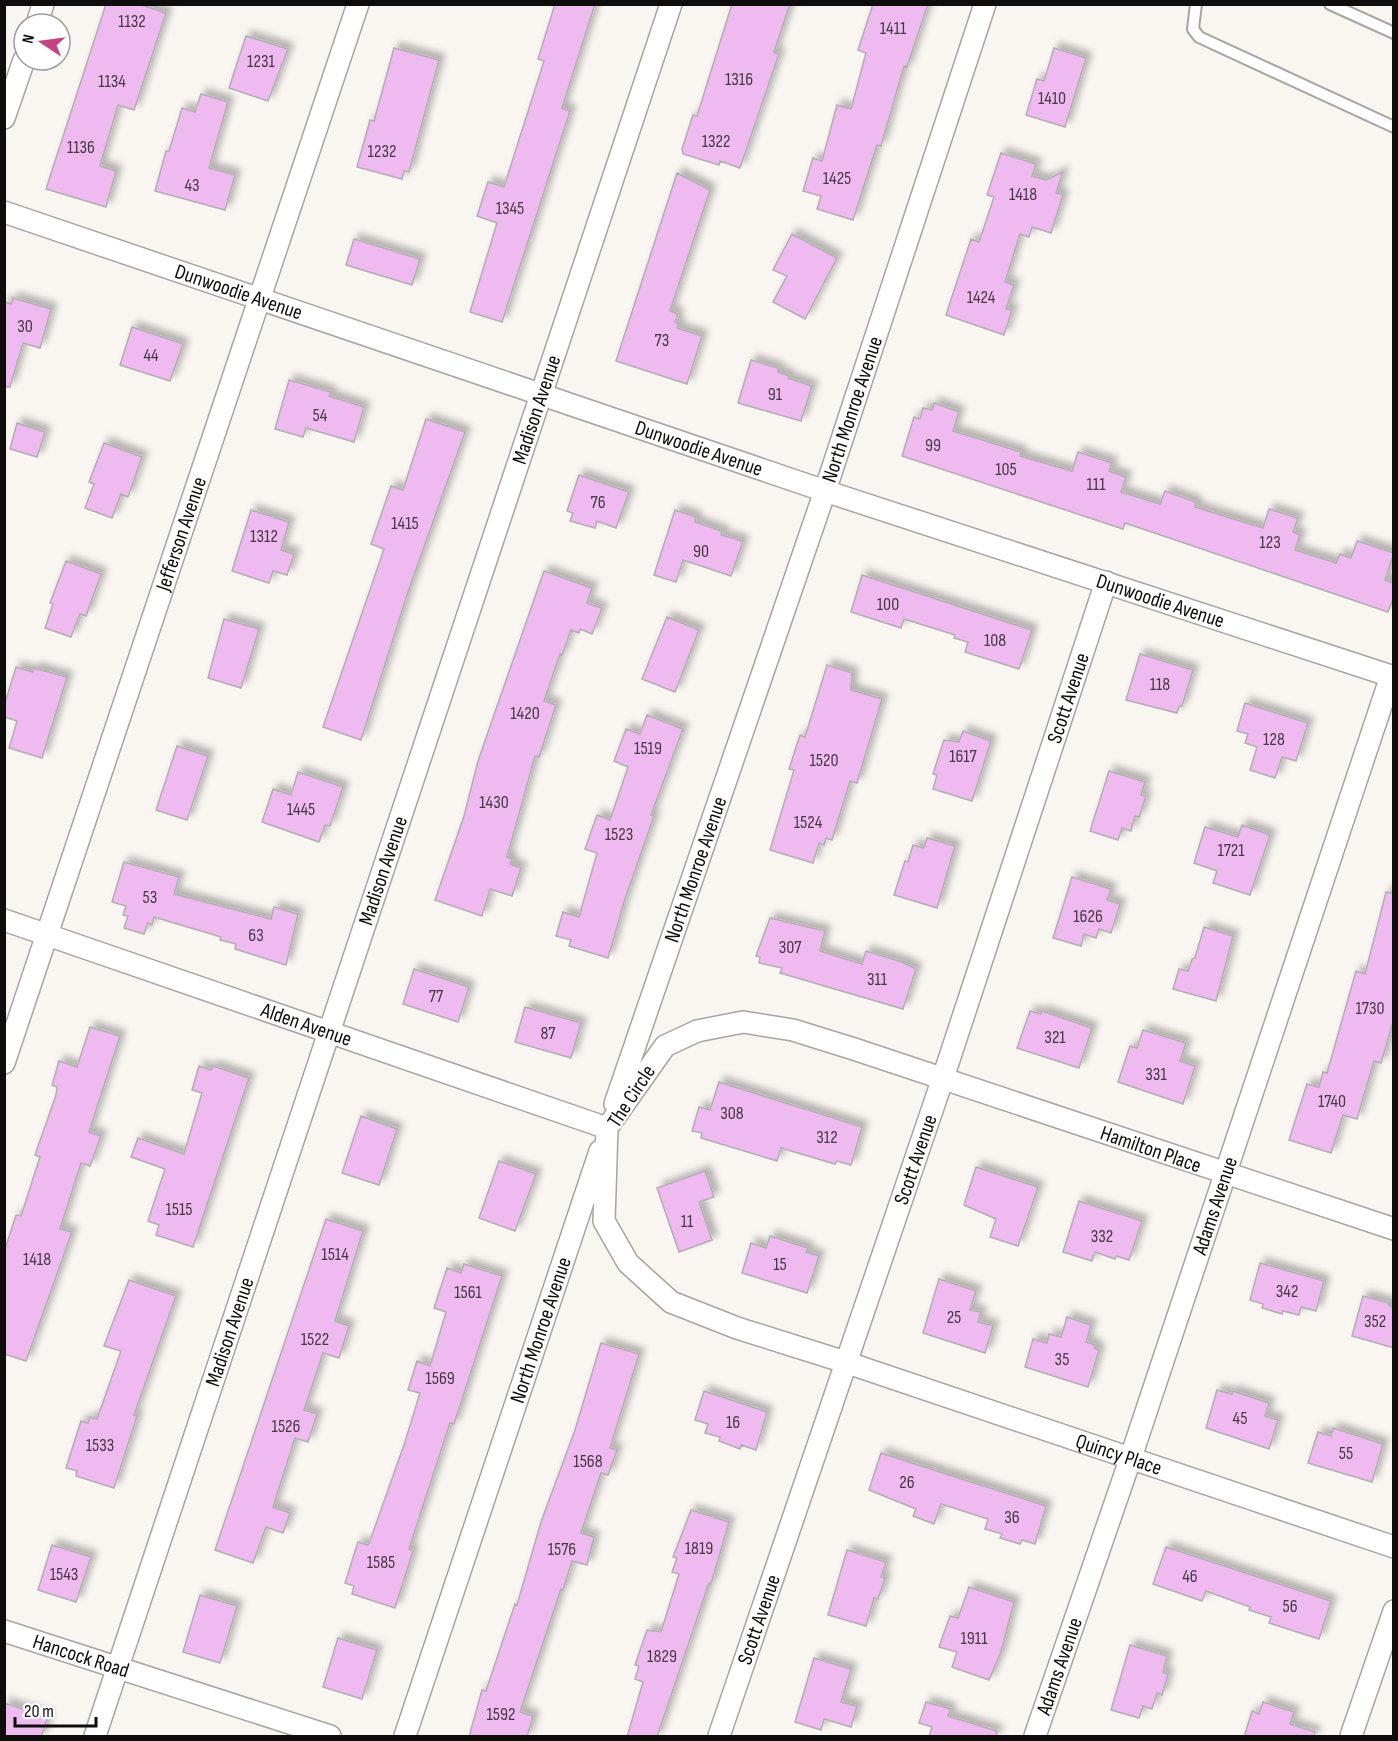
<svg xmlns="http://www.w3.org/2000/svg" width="1398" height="1741" font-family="'Sofia Sans Condensed',sans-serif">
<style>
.building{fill:#efbaef;stroke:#b1aeb1;stroke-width:1.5;filter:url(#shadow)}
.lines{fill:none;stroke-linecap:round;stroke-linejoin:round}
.service-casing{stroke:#a8a5a1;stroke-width:14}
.minor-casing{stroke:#a8a5a1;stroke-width:24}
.service{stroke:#fff;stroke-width:10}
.minor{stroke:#fff;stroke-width:21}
.labels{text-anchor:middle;stroke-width:4.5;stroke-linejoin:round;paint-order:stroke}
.number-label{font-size:18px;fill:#463845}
.street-label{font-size:21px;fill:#0e0d0c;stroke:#fff}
</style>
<defs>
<filter id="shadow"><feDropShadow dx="5.5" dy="-5.5" stdDeviation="3" flood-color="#0004"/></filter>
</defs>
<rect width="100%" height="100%" fill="#f9f5f1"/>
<path class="building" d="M 106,4 L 139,4 L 166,13 L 134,110 L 118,105 L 100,166 L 116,171 L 106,207 L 46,189 Z
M 555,4 L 595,4 L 562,108 L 570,111 L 502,322 L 470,312 L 497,223 L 477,216 L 488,182 L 504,187 L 544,61 L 538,59 Z
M 732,4 L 790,4 L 774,52 L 779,54 L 740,168 L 720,161 L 719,165 L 683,154 L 682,149 L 693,115 L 697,116 Z
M 873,4 L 928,4 L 907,67 L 904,66 L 881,146 L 877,145 L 853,220 L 817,209 L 821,196 L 803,191 L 813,158 L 822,161 L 837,105 L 851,109 L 866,53 L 858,50 Z
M 246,36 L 288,49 L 268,101 L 229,88 Z
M 394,48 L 439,60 L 409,172 L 404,171 L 402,179 L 357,167 L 370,120 L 374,121 Z
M 1054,48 L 1086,58 L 1065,127 L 1026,115 L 1037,79 L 1044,81 Z
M 201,94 L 228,102 L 209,168 L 235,175 L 225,210 L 155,191 L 166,151 L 169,151 L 182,108 L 195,112 Z
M 1001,153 L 1036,164 L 1032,176 L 1046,180 L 1063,172 L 1056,193 L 1063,195 L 1051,233 L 1032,227 L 1029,237 L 1020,234 L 1005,282 L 1014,285 L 1006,309 L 1012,310 L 1004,335 L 946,315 L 971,239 L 979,242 L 994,197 L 987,195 Z
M 677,173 L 710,190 L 670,311 L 678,314 L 675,322 L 679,323 L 677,328 L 702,336 L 687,384 L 616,361 Z
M 792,234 L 837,258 L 805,319 L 773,302 L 787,276 L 773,270 Z
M 354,239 L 420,259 L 412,285 L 346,265 Z
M 13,298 L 51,309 L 40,348 L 23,343 L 10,387 L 4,387 L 4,302 L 12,304 Z
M 132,327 L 183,344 L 170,381 L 120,365 Z
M 751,360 L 778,368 L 778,372 L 789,376 L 788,378 L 812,386 L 801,421 L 738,403 Z
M 289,380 L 331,392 L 329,396 L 364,407 L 354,442 L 306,428 L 303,437 L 275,429 Z
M 934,403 L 959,412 L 953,431 L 1021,452 L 1020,456 L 1072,471 L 1078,452 L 1112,463 L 1109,471 L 1126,477 L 1121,492 L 1160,504 L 1165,491 L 1196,502 L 1195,507 L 1263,528 L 1269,509 L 1298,518 L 1293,532 L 1300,535 L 1295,550 L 1336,563 L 1340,554 L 1351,558 L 1357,541 L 1394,553 L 1385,580 L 1394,583 L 1394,596 L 1388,612 L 1125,523 L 1123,529 L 902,456 L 914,417 L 920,419 L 923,408 L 932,410 Z
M 426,419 L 465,432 L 408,592 L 361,740 L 323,727 L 384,549 L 371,544 L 391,486 L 403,490 Z
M 17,423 L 45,432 L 37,457 L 10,449 Z
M 104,443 L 142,457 L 128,497 L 121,494 L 112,518 L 85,508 L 94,484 L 89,482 Z
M 579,475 L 629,492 L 616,528 L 597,521 L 595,528 L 570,521 L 573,513 L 567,511 Z
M 251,510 L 289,522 L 281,550 L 294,554 L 287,575 L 273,571 L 269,583 L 232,571 Z
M 675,510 L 696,517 L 695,522 L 722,531 L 721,535 L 743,541 L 731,576 L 683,560 L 676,582 L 654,575 Z
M 66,561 L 101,574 L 86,616 L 80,614 L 71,637 L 45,628 L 53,604 L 50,603 Z
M 544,571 L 592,588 L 587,603 L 602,608 L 592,634 L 580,629 L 579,633 L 571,630 L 562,655 L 560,654 L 544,701 L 556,705 L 539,757 L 535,756 L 507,857 L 512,859 L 510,864 L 521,868 L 512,896 L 490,889 L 482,916 L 435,900 L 464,816 L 478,761 Z
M 862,575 L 1032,630 L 1019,669 L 965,652 L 968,642 L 954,638 L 955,635 L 904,619 L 901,628 L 851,612 Z
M 667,617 L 699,630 L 675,692 L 642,679 Z
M 224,619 L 259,629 L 241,688 L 208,678 Z
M 1140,654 L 1193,670 L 1182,706 L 1179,706 L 1177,713 L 1126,700 Z
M 827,665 L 852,673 L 851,690 L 882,699 L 857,783 L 850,781 L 832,840 L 826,838 L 824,845 L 819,843 L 813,863 L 770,850 L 794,770 L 789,769 L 800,735 L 805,737 Z
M 16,667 L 33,672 L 34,668 L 67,677 L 42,758 L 9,748 L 17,721 L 4,717 L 4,706 Z
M 1245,703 L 1308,723 L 1296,761 L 1282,757 L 1275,778 L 1250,770 L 1257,747 L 1245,743 L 1248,734 L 1237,731 Z
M 647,715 L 683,729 L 651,815 L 654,816 L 624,902 L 608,958 L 569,946 L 571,940 L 556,936 L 563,912 L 579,917 L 597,853 L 585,849 L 597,815 L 610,820 L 628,767 L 614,761 L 626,729 L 640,734 Z
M 963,731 L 991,741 L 972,801 L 933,789 L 937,775 L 933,774 L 944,740 L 959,742 Z
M 177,746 L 208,756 L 187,820 L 156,810 Z
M 1109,771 L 1145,782 L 1141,795 L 1146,796 L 1139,817 L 1135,816 L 1131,831 L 1122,828 L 1118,840 L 1090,831 Z
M 298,772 L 343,787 L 330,826 L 325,825 L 319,842 L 262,822 L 273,789 L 291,795 Z
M 1242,825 L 1270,835 L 1250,895 L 1213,883 L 1217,871 L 1194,863 L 1205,827 L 1238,837 Z
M 927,838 L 955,846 L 937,908 L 894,895 L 905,861 L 908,862 L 913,845 L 924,848 Z
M 124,862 L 179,877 L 174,894 L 271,919 L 274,907 L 298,914 L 286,965 L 235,949 L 236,944 L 220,940 L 221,937 L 154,917 L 152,925 L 148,923 L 144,934 L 124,928 L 128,916 L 123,915 L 126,906 L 112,902 Z
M 1072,877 L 1111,889 L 1107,900 L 1120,904 L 1111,933 L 1099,929 L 1096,938 L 1084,934 L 1081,946 L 1053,938 Z
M 1386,892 L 1394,893 L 1394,1019 L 1381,1063 L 1374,1061 L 1357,1119 L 1343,1115 L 1331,1153 L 1289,1140 L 1307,1084 L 1319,1087 L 1323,1072 L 1327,1073 L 1356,971 L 1365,974 Z
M 770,918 L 825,931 L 820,951 L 862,964 L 866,951 L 902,962 L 916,969 L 903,1009 L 780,973 L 782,968 L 759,963 L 760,957 L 756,956 Z
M 1204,927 L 1233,936 L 1216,1001 L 1173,989 L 1179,969 L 1188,971 L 1192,959 L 1195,958 Z
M 414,969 L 469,987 L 458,1022 L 403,1004 Z
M 525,1007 L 581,1023 L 571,1058 L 515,1042 Z
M 1030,1011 L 1041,1014 L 1042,1011 L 1092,1028 L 1079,1068 L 1017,1048 Z
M 90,1027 L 120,1036 L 89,1132 L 101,1136 L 90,1166 L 81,1163 L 60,1229 L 72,1232 L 26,1361 L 4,1354 L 4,1252 L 16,1215 L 21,1216 L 40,1157 L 35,1155 L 56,1095 L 57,1087 L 52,1085 L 59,1061 L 77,1067 Z
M 1143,1030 L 1186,1043 L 1180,1061 L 1195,1066 L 1183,1104 L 1118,1082 L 1130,1046 L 1137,1048 Z
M 199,1066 L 211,1070 L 213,1066 L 249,1078 L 193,1247 L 156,1235 L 159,1225 L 148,1221 L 165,1169 L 131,1157 L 138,1138 L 184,1154 L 202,1093 L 192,1090 Z
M 719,1082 L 862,1127 L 851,1165 L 837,1161 L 835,1164 L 781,1148 L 777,1161 L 701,1138 L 702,1133 L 692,1131 L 699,1107 L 710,1110 Z
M 361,1116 L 397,1129 L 379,1185 L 342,1173 Z
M 499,1161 L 536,1174 L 515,1231 L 479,1218 Z
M 976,1167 L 1038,1187 L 1018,1246 L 990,1237 L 996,1219 L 964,1205 Z
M 705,1171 L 714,1197 L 699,1202 L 712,1240 L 679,1252 L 657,1188 Z
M 1079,1201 L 1142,1221 L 1129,1260 L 1116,1256 L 1115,1259 L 1095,1252 L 1092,1261 L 1063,1252 Z
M 326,1219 L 363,1231 L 335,1321 L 349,1326 L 339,1358 L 323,1353 L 304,1410 L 317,1414 L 308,1442 L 295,1438 L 273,1507 L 290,1513 L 283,1533 L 266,1527 L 253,1563 L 215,1550 Z
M 770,1236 L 808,1248 L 806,1252 L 819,1256 L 807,1293 L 742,1273 L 751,1243 L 766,1248 Z
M 1260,1263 L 1324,1281 L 1316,1311 L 1301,1307 L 1299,1315 L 1283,1311 L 1282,1314 L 1262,1308 L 1263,1304 L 1250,1300 Z
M 464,1264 L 502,1276 L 454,1424 L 450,1423 L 409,1549 L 413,1551 L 395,1608 L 352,1594 L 354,1586 L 345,1583 L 358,1542 L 368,1545 L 371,1538 L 405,1442 L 420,1393 L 408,1390 L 417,1361 L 430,1366 L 446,1312 L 434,1308 L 447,1268 L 461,1273 Z
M 939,1279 L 976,1291 L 970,1310 L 981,1312 L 978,1322 L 993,1326 L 985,1353 L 923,1333 Z
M 129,1280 L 176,1296 L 134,1415 L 137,1416 L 114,1488 L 76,1476 L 77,1471 L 66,1468 L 81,1421 L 88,1423 L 90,1417 L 97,1419 L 121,1351 L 104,1346 Z
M 1363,1296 L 1389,1303 L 1389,1306 L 1394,1307 L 1394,1348 L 1352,1336 Z
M 1067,1317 L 1091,1325 L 1086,1342 L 1095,1345 L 1094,1348 L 1099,1350 L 1088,1387 L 1025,1367 L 1033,1339 L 1047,1343 L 1049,1334 L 1061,1337 Z
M 601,1343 L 639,1354 L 610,1448 L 617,1450 L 608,1475 L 601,1473 L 581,1533 L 594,1537 L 587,1565 L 572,1561 L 563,1590 L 561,1589 L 520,1712 L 533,1716 L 527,1737 L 469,1737 L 482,1690 L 486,1691 L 515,1604 L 517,1605 L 541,1522 L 575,1430 Z
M 1217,1390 L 1232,1394 L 1233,1391 L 1269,1403 L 1265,1416 L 1278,1420 L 1269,1449 L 1206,1428 Z
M 704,1391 L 767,1412 L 756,1450 L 741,1445 L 740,1449 L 719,1441 L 720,1437 L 705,1433 L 708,1424 L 695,1420 Z
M 1333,1428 L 1383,1444 L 1372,1482 L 1308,1463 L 1318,1432 L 1331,1436 Z
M 881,1453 L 1046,1506 L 1035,1544 L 1022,1540 L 1020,1544 L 1000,1538 L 1002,1534 L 985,1529 L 988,1519 L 941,1504 L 934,1524 L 913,1516 L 916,1509 L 869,1490 Z
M 691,1510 L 729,1522 L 711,1584 L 709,1583 L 657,1737 L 627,1737 L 643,1682 L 635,1679 L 639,1666 L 635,1665 L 647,1630 L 661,1632 L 679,1574 L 672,1572 L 677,1558 L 673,1557 Z
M 52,1545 L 91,1557 L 76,1602 L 38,1590 Z
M 1166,1547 L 1331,1601 L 1319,1639 L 1269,1623 L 1271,1617 L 1249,1610 L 1250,1607 L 1206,1591 L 1202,1601 L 1153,1584 Z
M 847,1550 L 886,1562 L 881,1577 L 885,1578 L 878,1599 L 874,1598 L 866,1626 L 828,1615 Z
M 969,1587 L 1014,1602 L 1001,1652 L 989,1680 L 952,1667 L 957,1652 L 939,1647 L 950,1616 L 958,1618 Z
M 200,1595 L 237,1606 L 220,1663 L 183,1652 Z
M 338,1638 L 377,1650 L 362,1699 L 323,1687 Z
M 1130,1645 L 1167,1656 L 1163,1672 L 1168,1674 L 1162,1695 L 1157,1693 L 1152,1709 L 1143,1706 L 1139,1718 L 1111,1710 Z
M 814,1658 L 851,1669 L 841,1702 L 857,1706 L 851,1727 L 824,1719 L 821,1730 L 795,1722 Z
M 926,1702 L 951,1709 L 948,1716 L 997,1731 L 996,1737 L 929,1737 L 932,1727 L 919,1723 Z
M 1263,1702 L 1294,1712 L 1290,1724 L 1315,1732 L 1314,1737 L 1244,1737 L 1252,1711 L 1259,1714 Z
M 4,1703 L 48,1717 L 41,1737 L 4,1737 Z"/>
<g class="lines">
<g class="service-casing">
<path id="service" d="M 1196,4 L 1193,29 L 1199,37 L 1394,127
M 1330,4 L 1394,33"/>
</g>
<g class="minor-casing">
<g id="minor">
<path d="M 37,24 L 43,4"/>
<path d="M 4,118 L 24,60"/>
<path id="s1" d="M 4,212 L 825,491 L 1394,677"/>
<path id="s2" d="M 4,920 L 607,1128"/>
<path id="s3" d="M 4,1063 L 358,4"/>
<path id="s4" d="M 615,1104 L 825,491 L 985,4"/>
<path id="s5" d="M 1394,1229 L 854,1049 L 793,1030 L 743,1022 L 697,1031 L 665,1046 L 607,1128 L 604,1221 L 628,1263 L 671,1302 L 737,1328 L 845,1362 L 1394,1547"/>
<path id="s6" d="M 4,1631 L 330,1736"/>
<path id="s7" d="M 95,1736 L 671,4"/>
<path id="s8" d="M 405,1736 L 600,1151"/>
<path id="s9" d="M 719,1736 L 943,1078 L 1106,582"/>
<path id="s10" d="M 1035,1736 L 1131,1457 L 1391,676"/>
<path d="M 1351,1736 L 1394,1611"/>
</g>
</g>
<use href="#service" class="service"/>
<use href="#minor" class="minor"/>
</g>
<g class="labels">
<g class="number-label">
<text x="132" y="27">1132</text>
<text x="893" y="34">1411</text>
<text x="261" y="67">1231</text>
<text x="739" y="85">1316</text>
<text x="112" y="87">1134</text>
<text x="1052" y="104">1410</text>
<text x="716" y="147">1322</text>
<text x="81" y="153">1136</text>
<text x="382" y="157">1232</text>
<text x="837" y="184">1425</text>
<text x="192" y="191">43</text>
<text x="1023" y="200">1418</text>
<text x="510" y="214">1345</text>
<text x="981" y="303">1424</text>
<text x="25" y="332">30</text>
<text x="662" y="346">73</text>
<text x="151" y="361">44</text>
<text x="775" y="400">91</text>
<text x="320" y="421">54</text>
<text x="933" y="451">99</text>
<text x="1006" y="475">105</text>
<text x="1096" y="490">111</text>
<text x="598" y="508">76</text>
<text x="405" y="529">1415</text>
<text x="264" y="542">1312</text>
<text x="1270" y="548">123</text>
<text x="701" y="557">90</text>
<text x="888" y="610">100</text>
<text x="995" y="646">108</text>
<text x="1160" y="690">118</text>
<text x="525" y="719">1420</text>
<text x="1274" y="745">128</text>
<text x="648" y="754">1519</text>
<text x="963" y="762">1617</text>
<text x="824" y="766">1520</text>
<text x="494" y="808">1430</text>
<text x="301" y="815">1445</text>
<text x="808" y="828">1524</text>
<text x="619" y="840">1523</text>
<text x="1231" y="856">1721</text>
<text x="150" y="903">53</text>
<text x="1088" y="922">1626</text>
<text x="256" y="941">63</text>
<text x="790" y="953">307</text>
<text x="877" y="985">311</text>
<text x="436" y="1002">77</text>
<text x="1370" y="1014">1730</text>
<text x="548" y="1039">87</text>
<text x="1055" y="1043">321</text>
<text x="1156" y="1080">331</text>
<text x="1332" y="1107">1740</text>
<text x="732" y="1119">308</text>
<text x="827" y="1143">312</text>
<text x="179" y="1215">1515</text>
<text x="687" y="1227">11</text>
<text x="1102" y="1242">332</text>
<text x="335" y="1260">1514</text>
<text x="37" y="1265">1418</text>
<text x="780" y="1270">15</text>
<text x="1287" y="1297">342</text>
<text x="468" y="1298">1561</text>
<text x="954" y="1323">25</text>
<text x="1375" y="1327">352</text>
<text x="315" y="1345">1522</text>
<text x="1062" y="1365">35</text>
<text x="440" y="1384">1569</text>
<text x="1240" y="1424">45</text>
<text x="733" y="1428">16</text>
<text x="286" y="1432">1526</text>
<text x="100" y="1451">1533</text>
<text x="1346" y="1459">55</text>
<text x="588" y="1467">1568</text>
<text x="907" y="1488">26</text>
<text x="1012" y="1523">36</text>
<text x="699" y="1554">1819</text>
<text x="562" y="1555">1576</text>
<text x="381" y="1568">1585</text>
<text x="64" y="1580">1543</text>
<text x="1190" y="1582">46</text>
<text x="1290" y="1612">56</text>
<text x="974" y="1644">1911</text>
<text x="662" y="1662">1829</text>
<text x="501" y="1720">1592</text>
</g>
<g class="street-label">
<text dy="7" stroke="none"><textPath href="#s1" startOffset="248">Dunwoodie Avenue</textPath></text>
<text dy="7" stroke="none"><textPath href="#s7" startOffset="1398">Madison Avenue</textPath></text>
<text dy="7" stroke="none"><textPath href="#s4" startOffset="734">North Monroe Avenue</textPath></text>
<text dy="7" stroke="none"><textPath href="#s1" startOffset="734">Dunwoodie Avenue</textPath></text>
<text dy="7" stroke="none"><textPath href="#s3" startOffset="558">Jefferson Avenue</textPath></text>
<text dy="7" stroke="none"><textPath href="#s1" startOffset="1220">Dunwoodie Avenue</textPath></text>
<text dy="7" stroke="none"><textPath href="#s9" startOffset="1095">Scott Avenue</textPath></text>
<text dy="7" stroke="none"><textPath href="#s7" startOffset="912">Madison Avenue</textPath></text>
<text dy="7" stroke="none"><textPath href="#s4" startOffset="248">North Monroe Avenue</textPath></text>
<text dy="7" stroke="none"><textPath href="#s2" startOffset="320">Alden Avenue</textPath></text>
<text transform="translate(631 1096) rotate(-57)" y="7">The Circle</text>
<text transform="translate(1151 1149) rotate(19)" y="7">Hamilton Place</text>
<text dy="7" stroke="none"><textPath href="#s9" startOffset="609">Scott Avenue</textPath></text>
<text dy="7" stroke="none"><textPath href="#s10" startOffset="560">Adams Avenue</textPath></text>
<text dy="7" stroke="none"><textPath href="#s8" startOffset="428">North Monroe Avenue</textPath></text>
<text dy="7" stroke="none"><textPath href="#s7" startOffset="426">Madison Avenue</textPath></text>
<text dy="7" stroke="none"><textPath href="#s5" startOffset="1539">Quincy Place</textPath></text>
<text dy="7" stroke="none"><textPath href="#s9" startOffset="123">Scott Avenue</textPath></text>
<text dy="7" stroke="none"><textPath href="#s6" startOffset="81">Hancock Road</textPath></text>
<text dy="7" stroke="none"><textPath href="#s10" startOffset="74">Adams Avenue</textPath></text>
</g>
</g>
<rect width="1398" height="1741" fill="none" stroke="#0e0d0c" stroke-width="12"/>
<g transform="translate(42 42) rotate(283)"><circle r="28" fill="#ffffff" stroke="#9f9e9e" stroke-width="1.5"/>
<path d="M0-4.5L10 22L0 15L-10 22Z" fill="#c74182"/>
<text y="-9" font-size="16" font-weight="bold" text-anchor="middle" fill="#0e0d0c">N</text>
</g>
<path d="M15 1717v9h81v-9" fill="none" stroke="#0e0d0c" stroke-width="3"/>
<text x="24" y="1717" font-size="18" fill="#0e0d0c" stroke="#ffffff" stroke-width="4.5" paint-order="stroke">20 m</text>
</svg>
